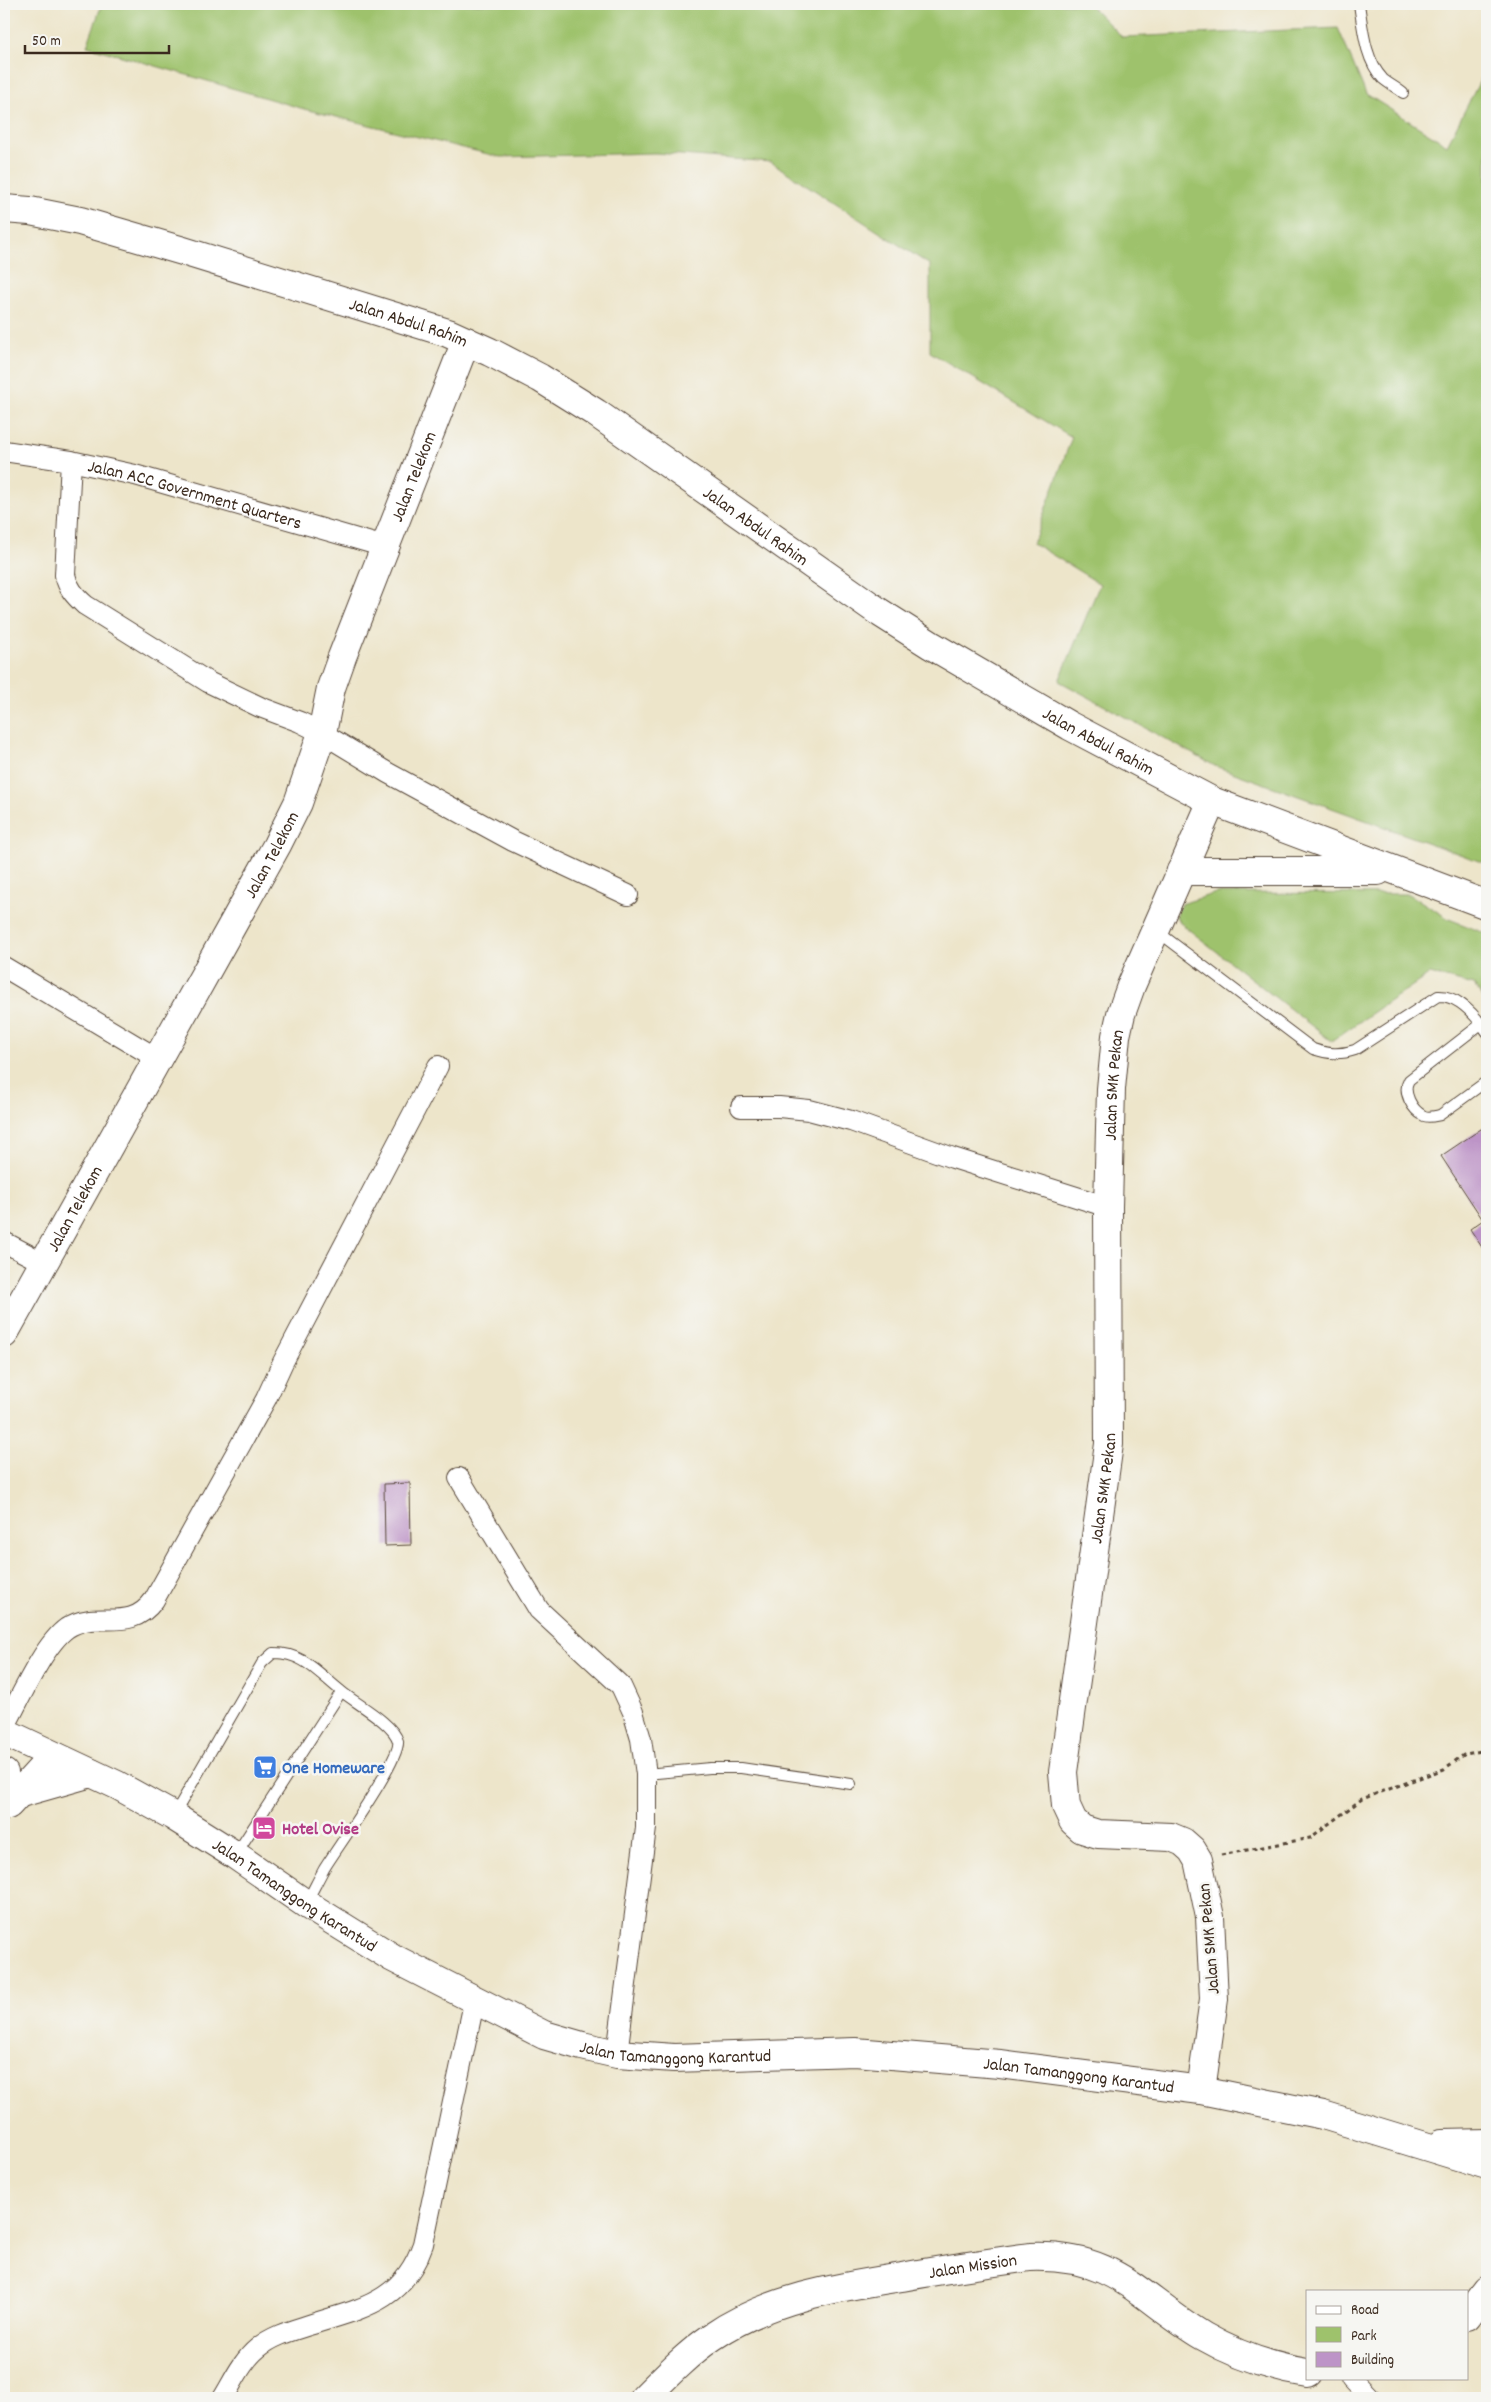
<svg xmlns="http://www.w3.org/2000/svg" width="1491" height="2402" font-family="Dekko,sans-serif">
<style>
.green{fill:#9ec26c;stroke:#6c7645}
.building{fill:#bd94c7}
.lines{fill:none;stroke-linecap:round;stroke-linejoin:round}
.lane-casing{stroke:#564638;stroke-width:12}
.street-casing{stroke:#564638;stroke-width:22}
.secondary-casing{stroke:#564638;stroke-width:30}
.primary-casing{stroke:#564638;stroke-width:30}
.path{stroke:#564638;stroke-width:3;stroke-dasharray:4 4;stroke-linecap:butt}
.lane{stroke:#fff;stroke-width:10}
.street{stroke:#fff;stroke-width:20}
.secondary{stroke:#fff;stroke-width:28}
.primary{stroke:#fff;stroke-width:28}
.labels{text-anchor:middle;stroke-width:5;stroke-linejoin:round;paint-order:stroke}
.street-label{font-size:18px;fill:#3b2a1e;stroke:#f6f6f2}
.shop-label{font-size:18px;font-weight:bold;fill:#366cbe;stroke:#f6f6f2;text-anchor:start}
.hotel-label{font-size:18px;font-weight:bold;fill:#b23c85;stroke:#f6f6f2;text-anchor:start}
</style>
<rect width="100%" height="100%" fill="#f6f6f2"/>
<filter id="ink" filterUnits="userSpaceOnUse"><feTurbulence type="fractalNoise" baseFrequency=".02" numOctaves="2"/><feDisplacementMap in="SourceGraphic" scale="10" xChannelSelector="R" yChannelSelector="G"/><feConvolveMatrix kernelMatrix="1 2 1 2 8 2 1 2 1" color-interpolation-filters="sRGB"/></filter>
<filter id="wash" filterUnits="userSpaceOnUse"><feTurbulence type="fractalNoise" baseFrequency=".0096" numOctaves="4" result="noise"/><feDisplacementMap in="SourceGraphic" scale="20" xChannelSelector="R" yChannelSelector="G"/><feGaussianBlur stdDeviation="1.12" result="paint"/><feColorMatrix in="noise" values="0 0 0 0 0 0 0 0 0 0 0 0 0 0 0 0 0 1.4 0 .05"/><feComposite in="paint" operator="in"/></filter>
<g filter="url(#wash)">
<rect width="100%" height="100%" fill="#ede5ca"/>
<path class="green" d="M 102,4 L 1089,4 L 1122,37 L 1338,28 L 1366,94 L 1447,145 L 1484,73 L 1487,74 L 1487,864 L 1215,766 L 1059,681 L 1100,584 L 1033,543 L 1072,437 L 930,352 L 930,265 L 771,162 L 655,153 L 500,157 L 304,109 L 87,46 Z
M 1216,893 L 1409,894 L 1449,919 L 1487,934 L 1487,1004 L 1474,985 L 1430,974 L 1331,1041 L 1179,922 L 1176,916 L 1181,904 Z"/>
<g id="blocks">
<path class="building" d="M 1487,1125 L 1487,1255 L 1470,1229 L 1483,1220 L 1441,1156 Z
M 410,1483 L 411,1545 L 385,1546 L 384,1484 Z"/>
</g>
</g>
<g filter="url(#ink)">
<use href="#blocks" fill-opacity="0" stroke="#564638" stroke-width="1"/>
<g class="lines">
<g class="lane-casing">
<path id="lane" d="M 1359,4 C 1363,29 1365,60 1383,79 C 1389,84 1397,88 1403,93
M 1157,931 L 1313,1049 C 1328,1054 1340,1055 1355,1050 L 1438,996 C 1458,995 1476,1016 1487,1032
M 1481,1024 L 1409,1080 C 1402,1092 1412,1110 1424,1116 C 1429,1118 1435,1116 1440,1115 L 1487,1081
M 646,1774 L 710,1768 L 741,1768 L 851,1784
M 174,1815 L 262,1663 L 273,1653 C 303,1652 319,1674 341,1691 C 355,1703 393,1723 398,1741 C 402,1758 336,1849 324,1869 C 318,1880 312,1892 306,1903
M 236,1854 L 341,1692"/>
</g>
<g class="street-casing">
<g id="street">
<path id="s1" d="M 4,451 L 71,461 L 135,475 L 385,547"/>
<path d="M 71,461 L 65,575 C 68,588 74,595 85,605 L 208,682 L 260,707 L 300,722 L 322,733 L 388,773 L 513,841 L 628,895"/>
<path d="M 4,967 L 158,1059"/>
<path d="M 741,1107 L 779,1107 L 809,1110 L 851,1121 L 953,1158 L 1108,1207"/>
<path d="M 4,1242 L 44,1263"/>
<path d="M 459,1478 L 539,1610 L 621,1686 L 633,1712 L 641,1739 L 646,1774 L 646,1828 L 617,2054"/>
<path d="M 4,1728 C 19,1701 43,1645 67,1628 C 97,1608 129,1635 154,1600 L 266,1399 L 283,1362 L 438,1066"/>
<path d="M 1351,2378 L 1370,2398"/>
<path d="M 223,2398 C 233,2382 242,2361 258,2348 C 271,2337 287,2332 303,2327 C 357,2309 402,2305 423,2244 L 475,1998"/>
</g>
</g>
<g class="secondary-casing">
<g id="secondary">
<path id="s2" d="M 4,209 L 30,211 L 80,221 L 183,251 L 448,333 L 490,352 L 540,378 L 596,413 L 879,612 L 931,645 L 1070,726 L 1212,801 L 1487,905"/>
<path d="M 1181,871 L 1378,871"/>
<path id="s3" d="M 4,1334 L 277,845 L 298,803 L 322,733 L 331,688 L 342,657 L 466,341"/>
<path d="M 10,1803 L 53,1756"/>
<path id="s4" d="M 1201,2090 L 1214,1999 L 1210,1917 L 1198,1860 L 1192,1850 L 1183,1842 L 1171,1837 L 1098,1834 L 1082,1829 L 1073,1821 L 1066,1806 L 1063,1772 L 1109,1444 L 1108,1207 L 1111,1089 L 1116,1036 L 1121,1014 L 1131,986 L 1212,801"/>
<path d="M 1467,2317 L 1487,2291"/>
<path id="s5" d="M 644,2398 C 665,2377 687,2354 712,2337 C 767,2299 837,2287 902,2277 C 945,2269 988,2263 1030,2257 C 1116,2254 1138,2297 1203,2336 C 1236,2355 1270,2367 1307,2373"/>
</g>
</g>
<g class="primary-casing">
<g id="primary">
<path id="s6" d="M 4,1732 L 117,1785 L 173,1816 L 235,1855 L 306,1904 L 393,1958 L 544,2035 L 582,2046 L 617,2054 L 674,2058 L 855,2052 L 1000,2064 L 1201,2090 L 1323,2115 L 1487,2165"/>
<path d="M 4,1773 L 8,1805"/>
<path d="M 17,1794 L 91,1773"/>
<path d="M 1442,2144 L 1487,2143"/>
</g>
</g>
<path class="path" d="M 1221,1855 L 1310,1838 L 1362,1799 L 1444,1769 L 1465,1754 L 1487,1750"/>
<use href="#lane" class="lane"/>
<use href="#street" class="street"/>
<use href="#secondary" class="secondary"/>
<use href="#primary" class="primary"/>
</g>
</g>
<defs>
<g id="supermarket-square" transform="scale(1.25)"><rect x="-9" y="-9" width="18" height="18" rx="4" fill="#3f7fe0" stroke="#f6f6f2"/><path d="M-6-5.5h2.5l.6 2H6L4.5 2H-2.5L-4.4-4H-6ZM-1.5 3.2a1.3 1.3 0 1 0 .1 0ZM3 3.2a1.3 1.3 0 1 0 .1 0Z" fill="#fff"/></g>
<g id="hotel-square" transform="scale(1.25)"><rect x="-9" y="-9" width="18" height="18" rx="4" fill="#d1479c" stroke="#f6f6f2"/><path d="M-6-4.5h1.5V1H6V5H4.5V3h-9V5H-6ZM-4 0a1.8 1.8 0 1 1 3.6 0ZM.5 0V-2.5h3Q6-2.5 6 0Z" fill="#fff"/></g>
</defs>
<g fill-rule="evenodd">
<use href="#supermarket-square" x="265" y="1767"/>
<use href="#hotel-square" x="264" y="1828"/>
</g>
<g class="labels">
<g class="street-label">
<text dy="6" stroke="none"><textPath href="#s2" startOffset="421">Jalan Abdul Rahim</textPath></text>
<text dy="6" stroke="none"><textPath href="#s3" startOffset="954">Jalan Telekom</textPath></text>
<text dy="6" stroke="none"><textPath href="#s1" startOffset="196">Jalan ACC Government Quarters</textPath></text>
<text dy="6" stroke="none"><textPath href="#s2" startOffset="826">Jalan Abdul Rahim</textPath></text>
<text dy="6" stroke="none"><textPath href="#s2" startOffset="1231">Jalan Abdul Rahim</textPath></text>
<text dy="6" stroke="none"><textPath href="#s3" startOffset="549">Jalan Telekom</textPath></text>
<text dy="6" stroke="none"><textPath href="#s4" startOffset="1112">Jalan SMK Pekan</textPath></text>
<text dy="6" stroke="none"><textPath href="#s3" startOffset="144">Jalan Telekom</textPath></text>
<text dy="6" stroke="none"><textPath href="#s4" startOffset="708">Jalan SMK Pekan</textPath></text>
<text dy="6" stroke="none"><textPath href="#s6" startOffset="334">Jalan Tamanggong Karantud</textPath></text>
<text transform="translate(1208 1939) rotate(-95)" y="6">Jalan SMK Pekan</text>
<text dy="6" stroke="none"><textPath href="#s6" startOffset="754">Jalan Tamanggong Karantud</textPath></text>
<text dy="6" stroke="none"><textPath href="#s6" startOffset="1159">Jalan Tamanggong Karantud</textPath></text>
<text dy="6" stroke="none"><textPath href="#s5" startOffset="364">Jalan Mission</textPath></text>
</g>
<g class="shop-label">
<text x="282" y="1773">One Homeware</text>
</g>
<g class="hotel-label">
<text x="282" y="1834">Hotel Ovise</text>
</g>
</g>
<rect width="1491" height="2402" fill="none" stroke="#f6f6f2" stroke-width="20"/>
<rect x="1306" y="2290" width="162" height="90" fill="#f6f6f2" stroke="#aba49d"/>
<rect x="1316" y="2306" width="25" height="8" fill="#ffffff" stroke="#aba49d"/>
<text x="1351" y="2314" font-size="15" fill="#3b2a1e">Road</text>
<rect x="1316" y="2327" width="25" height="15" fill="#9ec26c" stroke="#aba49d"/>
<text x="1351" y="2340" font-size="15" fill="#3b2a1e">Park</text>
<rect x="1316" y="2352" width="25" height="15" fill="#bd94c7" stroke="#aba49d"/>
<text x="1351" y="2364" font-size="15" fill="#3b2a1e">Building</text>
<path d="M25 45v8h144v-8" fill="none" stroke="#3b2a1e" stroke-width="2.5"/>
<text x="32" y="45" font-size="15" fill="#3b2a1e" stroke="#f6f6f2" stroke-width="4" paint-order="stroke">50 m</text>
</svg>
